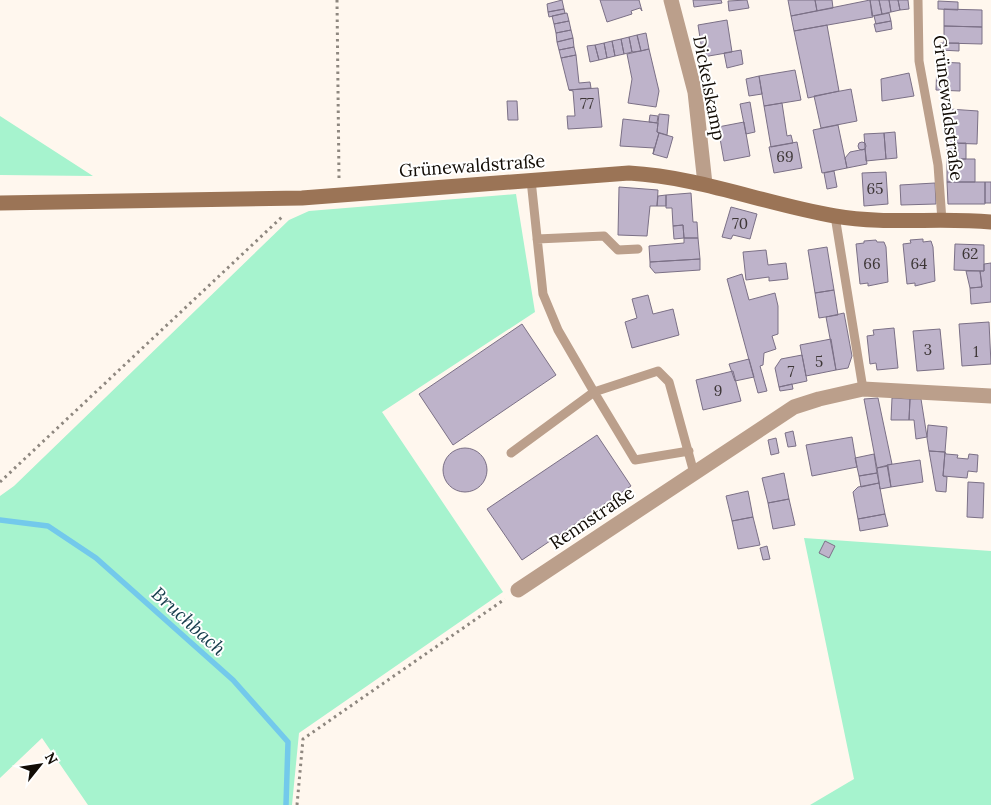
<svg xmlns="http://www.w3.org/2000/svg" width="991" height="805" font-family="Lora,serif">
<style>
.green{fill:#a6f3ce}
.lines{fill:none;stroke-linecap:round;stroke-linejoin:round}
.stream{stroke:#73c9eb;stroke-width:5.5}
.building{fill:#beb3ca;stroke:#7b7086}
.path{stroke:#8e877f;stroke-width:3;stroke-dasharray:2.5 4;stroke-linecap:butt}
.lane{stroke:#bb9f8b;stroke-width:9}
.street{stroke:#bb9f8b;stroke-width:15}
.secondary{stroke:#9b7456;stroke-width:15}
.labels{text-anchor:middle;stroke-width:4;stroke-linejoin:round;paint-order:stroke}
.number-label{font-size:15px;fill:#3d3636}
.street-label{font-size:18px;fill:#120c05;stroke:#fff}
.water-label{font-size:19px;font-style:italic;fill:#153c4b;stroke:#fff}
</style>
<rect width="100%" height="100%" fill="#fff7ee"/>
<path class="green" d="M 0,116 L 93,176 L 0,175 Z
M 516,194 L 535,312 L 382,412 L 503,592 L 299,733 L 292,805 L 88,805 L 42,738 L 0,778 L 0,496 L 14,486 L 289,220 L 309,211 Z
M 804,538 L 991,551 L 991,805 L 810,805 L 854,779 Z"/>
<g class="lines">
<path class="stream" d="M 0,520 L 48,526 L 96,558 L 233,680 L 288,742 L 286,805"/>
</g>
<path class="building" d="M 562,0 L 564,9 L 548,12 L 547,4 Z
M 600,0 L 639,0 L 642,11 L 640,8 L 631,11 L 632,14 L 607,22 Z
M 693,0 L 721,0 L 722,3 L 694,7 Z
M 747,0 L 749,8 L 729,11 L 728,1 Z
M 788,0 L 815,0 L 817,11 L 791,16 Z
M 815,0 L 832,0 L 833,8 L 817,11 Z
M 870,0 L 873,17 L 794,31 L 791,16 Z
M 870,0 L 879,0 L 882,14 L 872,16 Z
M 879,0 L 889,0 L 891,12 L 882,14 Z
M 889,0 L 898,0 L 900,10 L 891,12 Z
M 898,0 L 908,0 L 909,9 L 900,10 Z
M 938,1 L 958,2 L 958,10 L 938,9 Z
M 564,9 L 565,13 L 549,17 L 548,12 Z
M 944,9 L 982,10 L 982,27 L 944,26 Z
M 567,13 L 569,21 L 554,24 L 552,16 Z
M 889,13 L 891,21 L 876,24 L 874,16 Z
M 727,20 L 732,52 L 703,57 L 698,25 Z
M 569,21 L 571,30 L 556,33 L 554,24 Z
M 891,21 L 892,29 L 876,32 L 874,24 Z
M 827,25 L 839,91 L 808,98 L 794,31 Z
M 944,26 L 982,27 L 982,44 L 944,43 Z
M 571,30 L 573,38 L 557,42 L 556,33 Z
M 646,33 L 649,49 L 641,51 L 637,35 Z
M 637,35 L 641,51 L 632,52 L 629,37 Z
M 629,37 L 632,52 L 624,54 L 621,39 Z
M 573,38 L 574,47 L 559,50 L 557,42 Z
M 621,39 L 624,54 L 615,56 L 612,41 Z
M 612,41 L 615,56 L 607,58 L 604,43 Z
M 604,43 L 607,58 L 599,60 L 595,45 Z
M 940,43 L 959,43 L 959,51 L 940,50 Z
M 595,45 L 599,60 L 590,62 L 587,46 Z
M 574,47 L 576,55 L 561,58 L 559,50 Z
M 649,49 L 659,91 L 656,107 L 628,103 L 632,79 L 627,54 Z
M 741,50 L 743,64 L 727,68 L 724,53 Z
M 576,55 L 579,83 L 590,82 L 591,88 L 569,90 L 561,58 Z
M 937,62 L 960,63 L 960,91 L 936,90 Z
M 795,70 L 801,100 L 764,106 L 759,76 Z
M 909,73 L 914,96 L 882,101 L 881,79 Z
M 759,76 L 762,94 L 749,96 L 746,79 Z
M 598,88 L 602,127 L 568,129 L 567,116 L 575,116 L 573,91 L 569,90 Z
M 851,89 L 857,121 L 821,128 L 814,96 Z
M 507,101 L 517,101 L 518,120 L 508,120 Z
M 750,102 L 755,132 L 746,134 L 740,104 Z
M 782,103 L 787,136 L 791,135 L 793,143 L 771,147 L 764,106 Z
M 949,109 L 978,111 L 977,144 L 947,143 Z
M 659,114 L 669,115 L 667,135 L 657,132 Z
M 650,115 L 658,116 L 657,123 L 649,122 Z
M 623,119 L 658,123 L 657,132 L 659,133 L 653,154 L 654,148 L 620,146 Z
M 744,122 L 750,156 L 724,161 L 718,127 Z
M 838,125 L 847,168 L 822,173 L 813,130 Z
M 895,132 L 897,158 L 886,159 L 884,133 Z
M 659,133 L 673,137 L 667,158 L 653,154 Z
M 884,133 L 886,159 L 866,161 L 864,134 Z
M 797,142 L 802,168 L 774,173 L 769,147 Z
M858 146a4 4 0 1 1 8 0a4 4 0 1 1-8 0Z
M 947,143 L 966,143 L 966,159 L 947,159 Z
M 865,149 L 867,164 L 847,168 L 845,158 L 850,152 Z
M 947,159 L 975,159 L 975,182 L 947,182 Z
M 834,171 L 837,187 L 827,189 L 824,173 Z
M 886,172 L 888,204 L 864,206 L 862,173 Z
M 947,182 L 985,182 L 985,204 L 948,204 Z
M 985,182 L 991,182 L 991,203 L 985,203 Z
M 935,183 L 936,204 L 901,205 L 900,185 Z
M 619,187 L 658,190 L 657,206 L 650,206 L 647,236 L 618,235 Z
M 691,193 L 693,222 L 697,222 L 698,238 L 684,238 L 683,225 L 673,226 L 672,208 L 666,208 L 666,195 Z
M 666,195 L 666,206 L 657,206 L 658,196 Z
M 731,207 L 757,214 L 750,239 L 733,235 L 731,239 L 722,237 Z
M 683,225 L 684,238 L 674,239 L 673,226 Z
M 684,238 L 698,238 L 700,259 L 650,262 L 649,246 L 684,243 Z
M 923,239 L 923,242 L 931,241 L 933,247 L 935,281 L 915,286 L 915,283 L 907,284 L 903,244 L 911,243 L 910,240 Z
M 876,240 L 877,242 L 884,242 L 886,247 L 888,282 L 868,286 L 868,283 L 860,284 L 856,244 L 864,243 L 864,241 Z
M 955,244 L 984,245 L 984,271 L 954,270 Z
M 827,247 L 834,290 L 815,293 L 808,250 Z
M 766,250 L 768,265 L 786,263 L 788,279 L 769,281 L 769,277 L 746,280 L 743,252 Z
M 700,259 L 700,270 L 655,273 L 650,267 L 650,262 Z
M 991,263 L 991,302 L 971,304 L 970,288 L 982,287 L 980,271 L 984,271 L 984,264 Z
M 966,271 L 980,271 L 982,287 L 970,288 Z
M 742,274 L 749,300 L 775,293 L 778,306 L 778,334 L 772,336 L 776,349 L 764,353 L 763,365 L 760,366 L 767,391 L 758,393 L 727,279 Z
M 834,290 L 838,315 L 819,318 L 815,293 Z
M 648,295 L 653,314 L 673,309 L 679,335 L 632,348 L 625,322 L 637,318 L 632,299 Z
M 844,313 L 852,356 L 848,368 L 836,370 L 826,317 Z
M 989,322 L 991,364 L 962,366 L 959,324 Z
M 522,324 L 556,375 L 453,445 L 419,394 Z
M 894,328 L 898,368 L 877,370 L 876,363 L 870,364 L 867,336 L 874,335 L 873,330 Z
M 940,329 L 944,369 L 917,371 L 913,331 Z
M 831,339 L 836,370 L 806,376 L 800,345 Z
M 802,355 L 807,381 L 779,387 L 775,368 L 781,359 Z
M 749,359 L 754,377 L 735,381 L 729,364 Z
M 733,371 L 741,401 L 703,410 L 696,380 Z
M 792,384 L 793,389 L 780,391 L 779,387 Z
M 878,398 L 892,464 L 877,468 L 864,399 Z
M 892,398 L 910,399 L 909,420 L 891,420 Z
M 910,399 L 921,399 L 927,437 L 916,439 L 914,420 L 909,420 Z
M 928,425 L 947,427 L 945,452 L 929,451 L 927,438 Z
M 793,431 L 796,446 L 788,447 L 785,433 Z
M 597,435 L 631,486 L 522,560 L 487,509 Z
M 852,437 L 857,467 L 812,476 L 806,445 Z
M 776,438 L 779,453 L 771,455 L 768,440 Z
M443 470a22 22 0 1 1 44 0a22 22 0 1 1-44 0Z
M 929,451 L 945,452 L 943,476 L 947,477 L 946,492 L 936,491 Z
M 945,452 L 946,454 L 958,455 L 957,458 L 968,459 L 969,454 L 978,455 L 977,472 L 968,471 L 967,478 L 943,476 Z
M 874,454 L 877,473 L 859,476 L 855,458 Z
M 920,460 L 923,482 L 891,487 L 887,465 Z
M 888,466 L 891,487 L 880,489 L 877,468 Z
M 784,473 L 789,499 L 768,503 L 762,478 Z
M 877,473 L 879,483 L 861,487 L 859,476 Z
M 968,482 L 984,483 L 983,518 L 967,517 Z
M 879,483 L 885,514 L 858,519 L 853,492 L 858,487 Z
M 748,491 L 753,517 L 732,521 L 726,496 Z
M 789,499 L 795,525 L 773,529 L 768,503 Z
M 885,514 L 888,526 L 860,531 L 858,519 Z
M 753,517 L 760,545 L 738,549 L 732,521 Z
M 825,541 L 835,546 L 829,558 L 819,553 Z
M 767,546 L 770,559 L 763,560 L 760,548 Z"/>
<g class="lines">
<path class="path" d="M 337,0 L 339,179
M 0,482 L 284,215
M 297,805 L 303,739 L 505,599"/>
<path class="lane" d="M 918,0 L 919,61 L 938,165 L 942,221
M 835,216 L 863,389
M 537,239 L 604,236 L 618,250 L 638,249
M 689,451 L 635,460 L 594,392 L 658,371 L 669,382 L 694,473
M 511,453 L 594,392 L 558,330 L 543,294 L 531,180"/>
<path class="street" d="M 671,0 L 695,92 L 705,184
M 518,590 L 794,407 L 819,399 L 863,389 L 991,396"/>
<path class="secondary" d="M 0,203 L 302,198 L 629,173 C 700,177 765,204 835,216 C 886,225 939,217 991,222"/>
</g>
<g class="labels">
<g class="number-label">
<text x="587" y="109">77</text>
<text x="785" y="162">69</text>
<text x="875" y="194">65</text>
<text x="740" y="229">70</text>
<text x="970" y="259">62</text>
<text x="872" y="269">66</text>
<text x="919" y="269">64</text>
<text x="928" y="355">3</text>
<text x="976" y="357">1</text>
<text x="819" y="367">5</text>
<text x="791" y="377">7</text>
<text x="718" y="396">9</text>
</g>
<g class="street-label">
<text transform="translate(709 88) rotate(79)" y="6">Dickelskamp</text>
<text transform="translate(948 108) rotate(83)" y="6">Grünewaldstraße</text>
<text transform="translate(472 166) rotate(-4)" y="6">Grünewaldstraße</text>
<text transform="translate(592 518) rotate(-34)" y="6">Rennstraße</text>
</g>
<g class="water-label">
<text transform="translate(189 621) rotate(42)" y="7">Bruchbach</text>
</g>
</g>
<g transform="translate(40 765) rotate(60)" stroke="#ffffff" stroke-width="4" paint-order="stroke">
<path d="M0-4L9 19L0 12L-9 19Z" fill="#120c05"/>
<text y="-8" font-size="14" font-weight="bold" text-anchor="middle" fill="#120c05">N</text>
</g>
</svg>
